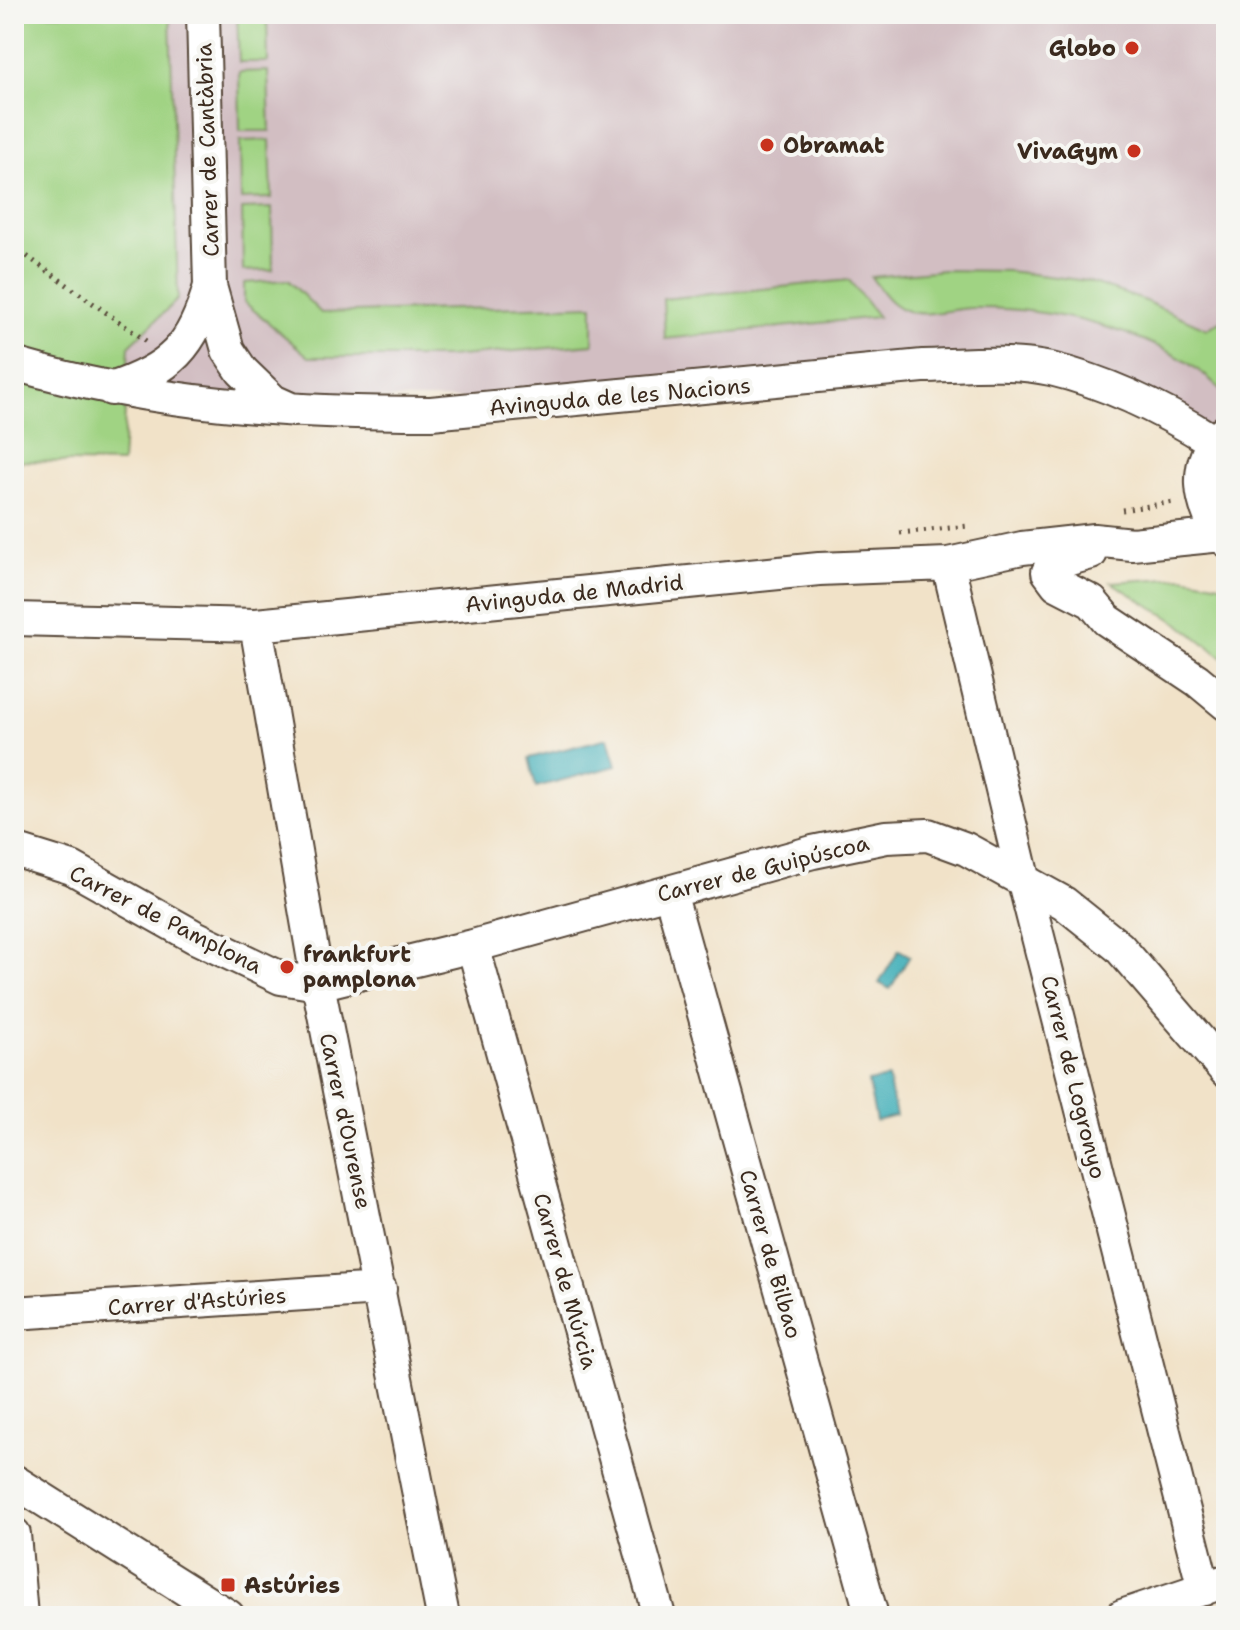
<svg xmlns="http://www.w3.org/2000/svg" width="1240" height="1630" font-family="'Shantell Sans',sans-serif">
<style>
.industrial{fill:#d2bec2}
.green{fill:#a0d383;stroke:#6e7e50;stroke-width:2}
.water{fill:#3cadb7;stroke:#3c6c6a;stroke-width:2}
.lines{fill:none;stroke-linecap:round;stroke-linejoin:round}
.street-casing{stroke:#564638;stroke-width:36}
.path{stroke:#564638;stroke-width:5;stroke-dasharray:2 6;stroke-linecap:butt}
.street{stroke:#fff;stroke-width:32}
.poi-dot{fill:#c8321e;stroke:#f6f6f2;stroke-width:3}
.labels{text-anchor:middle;stroke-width:8;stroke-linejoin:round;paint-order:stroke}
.poi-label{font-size:22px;font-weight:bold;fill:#3b2a1e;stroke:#f6f6f2;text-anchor:start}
.street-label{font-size:22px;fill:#3b2a1e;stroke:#f6f6f2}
</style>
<rect width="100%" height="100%" fill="#f6f6f2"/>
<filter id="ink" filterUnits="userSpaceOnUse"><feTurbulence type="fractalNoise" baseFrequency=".0125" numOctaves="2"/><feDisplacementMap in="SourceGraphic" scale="16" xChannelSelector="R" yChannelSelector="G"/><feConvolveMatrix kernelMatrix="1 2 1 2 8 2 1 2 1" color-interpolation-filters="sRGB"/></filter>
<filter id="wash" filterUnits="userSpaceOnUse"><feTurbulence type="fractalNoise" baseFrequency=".006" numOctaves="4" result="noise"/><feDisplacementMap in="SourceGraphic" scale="32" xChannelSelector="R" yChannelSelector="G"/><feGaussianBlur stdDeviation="1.8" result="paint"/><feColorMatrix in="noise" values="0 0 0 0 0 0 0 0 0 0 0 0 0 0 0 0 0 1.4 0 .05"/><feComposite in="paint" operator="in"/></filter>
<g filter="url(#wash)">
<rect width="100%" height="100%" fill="#f1e2c8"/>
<path class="industrial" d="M 14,14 L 1226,14 L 1226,437 L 1013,361 L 503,400 L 97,395 Z"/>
<path class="green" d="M 14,14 L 170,14 L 178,299 L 129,346 L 122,463 L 14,461 Z
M 237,14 L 267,14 L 268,62 L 239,62 Z
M 268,71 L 270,131 L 240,131 L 239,72 Z
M 270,140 L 272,198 L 241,199 L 240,141 Z
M 272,208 L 273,270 L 243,271 L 242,209 Z
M 943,270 L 1008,271 L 1087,281 L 1143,300 L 1207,329 L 1226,318 L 1226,390 L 1222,391 C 1167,332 1050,307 972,308 C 954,308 929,317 911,312 C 891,307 883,293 871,277 Z
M 288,280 L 321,313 L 593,305 L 593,344 L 448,357 L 309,357 L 244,302 L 244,283 Z
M 849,280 L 878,317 L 665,339 L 663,299 Z
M 1226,460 L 1226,516 L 1219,485 Z
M 1183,577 L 1226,585 L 1226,660 L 1181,625 L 1111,582 Z"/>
<path class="water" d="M 608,738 L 616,766 L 536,787 L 529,758 Z
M 899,950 L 910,956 L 890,989 L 879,983 Z
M 888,1078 L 896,1116 L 876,1121 L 868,1082 Z"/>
</g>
<g filter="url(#ink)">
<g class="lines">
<g class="street-casing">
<path id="street" d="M 203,14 L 210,286 L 228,350 L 242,371 L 273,401 L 293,410
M 14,364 C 155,405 285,413 431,413 L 923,366 C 964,365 1010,360 1051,369 C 1110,383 1162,409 1213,441
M 111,389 C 171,369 193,347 210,286
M 1226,431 C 1190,458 1198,510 1226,540
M 1091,553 L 1055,563 L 1048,572 L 1057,584 L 1092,602 L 1107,620 L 1197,680 L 1226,704
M 948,564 L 1023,878 L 1204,1589
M 14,619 L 256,625 L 819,569 L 948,564 L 1022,548 L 1094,540 L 1132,544 L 1222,535
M 256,625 L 318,984 L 443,1616
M 14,850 L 72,868 L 195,937 L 281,978 L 318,984 L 473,946 L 813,852 L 886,837 L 928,835 L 966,849 L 1064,903 L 1119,947 L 1226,1071
M 670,892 L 872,1616
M 473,946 L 659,1616
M 14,1313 L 380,1289
M 14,1481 L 228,1616
M 14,1534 L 21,1616
M 1122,1616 L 1226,1581"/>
</g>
<path class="path" d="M 14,247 L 146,341
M 1122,510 L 1175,502
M 900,533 L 969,526"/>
<use href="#street" class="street"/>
</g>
</g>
<g class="poi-dot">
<circle cx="1132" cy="48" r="8"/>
<circle cx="767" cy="145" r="8"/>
<circle cx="1134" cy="151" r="8"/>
<circle cx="287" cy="967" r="8"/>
<rect x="220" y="1577" width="16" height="16" rx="4"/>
</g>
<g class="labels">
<g class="poi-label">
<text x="1116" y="56" text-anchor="end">Globo</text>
<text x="783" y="153">Obramat</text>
<text x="1118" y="159" text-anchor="end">VivaGym</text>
<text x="303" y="962">frankfurt<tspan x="303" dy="25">pamplona</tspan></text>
<text x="244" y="1593">Astúries</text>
</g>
<g class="street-label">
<text transform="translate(207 150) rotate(-92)" y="8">Carrer de Cantàbria</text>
<text transform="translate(620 396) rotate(-5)" y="8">Avinguda de les Nacions</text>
<text transform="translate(574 593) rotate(-6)" y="8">Avinguda de Madrid</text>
<text transform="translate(763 868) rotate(-14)" y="8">Carrer de Guipúscoa</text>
<text transform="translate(166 919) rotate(27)" y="8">Carrer de Pamplona</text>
<text transform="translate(1074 1077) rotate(76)" y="8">Carrer de Logronyo</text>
<text transform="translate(346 1121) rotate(78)" y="8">Carrer d'Ourense</text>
<text transform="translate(771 1254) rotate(74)" y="8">Carrer de Bilbao</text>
<text transform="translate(566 1281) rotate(74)" y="8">Carrer de Múrcia</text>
<text transform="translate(197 1301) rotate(-4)" y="8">Carrer d'Astúries</text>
</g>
</g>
<rect width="1240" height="1630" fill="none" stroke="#f6f6f2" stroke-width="48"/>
</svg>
